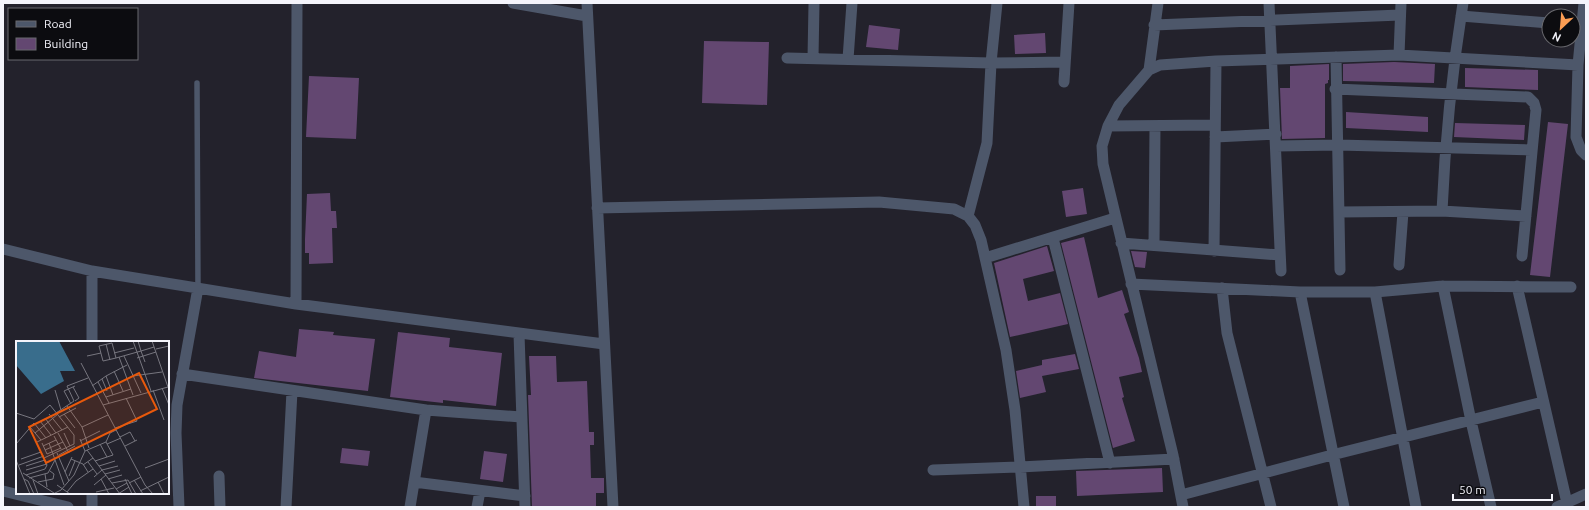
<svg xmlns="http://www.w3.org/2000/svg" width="1589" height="510" font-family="Ubuntu,sans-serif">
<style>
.building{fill:#634771}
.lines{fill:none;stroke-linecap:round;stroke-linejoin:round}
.lane{stroke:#4d576a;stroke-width:5.5}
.street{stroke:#4d576a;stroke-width:11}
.inset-road{fill:none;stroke:#77767f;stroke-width:1}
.view{fill:#e8590c;fill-opacity:0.15;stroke:#e8590c;stroke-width:2}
.inset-edge{fill:none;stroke:#f4f4fb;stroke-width:2}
</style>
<rect width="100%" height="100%" fill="#23222c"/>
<path class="building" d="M 869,25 L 900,29 L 898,50 L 866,47 Z
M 1045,33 L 1046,53 L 1015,54 L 1014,35 Z
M 704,41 L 769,42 L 767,105 L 702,103 Z
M 1394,62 L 1435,64 L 1434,83 L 1343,81 L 1343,64 Z
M 1329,64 L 1329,80 L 1328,80 L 1328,83 L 1325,84 L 1325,138 L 1282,139 L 1280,88 L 1290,88 L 1290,66 Z
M 1465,68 L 1538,70 L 1538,90 L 1465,87 Z
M 309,76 L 359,78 L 356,139 L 306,137 Z
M 1346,112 L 1428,117 L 1428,132 L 1346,128 Z
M 1548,122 L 1568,124 L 1550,277 L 1530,275 Z
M 1455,123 L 1525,125 L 1524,140 L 1454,137 Z
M 1083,188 L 1087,214 L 1066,217 L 1062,191 Z
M 330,193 L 331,211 L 336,211 L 337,228 L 332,228 L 333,263 L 309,264 L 309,253 L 305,253 L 305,239 L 307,194 Z
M 1084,237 L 1098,298 L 1122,290 L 1129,312 L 1124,314 L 1139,358 L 1142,372 L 1119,377 L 1124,397 L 1122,398 L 1135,441 L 1113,448 L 1061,243 Z
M 1047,246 L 1054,271 L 1023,279 L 1028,301 L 1060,293 L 1068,324 L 1010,337 L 994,263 Z
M 1131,251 L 1147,252 L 1145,268 L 1135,267 Z
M 299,329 L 334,332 L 333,335 L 375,339 L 368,391 L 254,378 L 259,351 L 296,357 Z
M 398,332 L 450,338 L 449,347 L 502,353 L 496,406 L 443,400 L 443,403 L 390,397 Z
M 1075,354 L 1079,369 L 1042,376 L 1046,392 L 1020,398 L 1016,371 L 1042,365 L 1042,360 Z
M 529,356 L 556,356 L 557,382 L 587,381 L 589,432 L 594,432 L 594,445 L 590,445 L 591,478 L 604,478 L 604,493 L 596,493 L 596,507 L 532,507 L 528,395 L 531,395 Z
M 342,448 L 370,451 L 368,466 L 340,463 Z
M 484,451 L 507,454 L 503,482 L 480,479 Z
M 1162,468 L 1163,492 L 1077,496 L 1076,471 Z
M 1036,496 L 1056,496 L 1056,507 L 1036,507 Z"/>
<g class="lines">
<path class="lane" d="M 197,83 L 198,288"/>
<path class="street" d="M 513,3 L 587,16
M 587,3 L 613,507
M 1269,3 L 1281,271
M 1584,3 L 1578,65 L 1576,137 L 1581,150 L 1586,155
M 1461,16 L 1549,23
M 1154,25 L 1400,15
M 1399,55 L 1401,3
M 1336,57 L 1340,270
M 787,58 L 991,63 L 1065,62
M 813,58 L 814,3
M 848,59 L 852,3
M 1149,70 L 1158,3
M 1064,82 L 1069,3
M 1335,89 L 1528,97 L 1534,103 L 1536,110 L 1522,256
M 1108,126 L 1215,125
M 1215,137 L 1276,134
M 1276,146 L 1338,145 L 1531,150
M 597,208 L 879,202 L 954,209 L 968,216 L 975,225 L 981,240 L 1006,350 L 1015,410 L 1024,507
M 1442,211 C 1445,141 1452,72 1463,3
M 1339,212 L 1442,211 L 1526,216
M 968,216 L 987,143 L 991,63 L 997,3
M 1053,238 L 1110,463
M 1121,243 L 1280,255
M 1154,245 L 1155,126
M 3,249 L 92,271 L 296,304 L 604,344
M 1214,251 L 1216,61
M 985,258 L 1115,218
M 1399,265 L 1403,212
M 92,271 L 92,342
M 1131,284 L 1300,292 L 1375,292 L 1443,286 L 1571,287
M 1443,286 L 1471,421 L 1491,507
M 1517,286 L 1567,503
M 1222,288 L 1227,333 L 1271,507
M 1300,292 L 1344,507
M 1375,292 L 1416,507
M 296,304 L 297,3
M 519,334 L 525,507
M 182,374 L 426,410 L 521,417
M 933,470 L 1020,467 L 1174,459
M 219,476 L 220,507
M 414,482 L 525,496
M 3,491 L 68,507
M 92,493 L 92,507
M 1181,495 L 1332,455 L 1543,402
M 179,507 L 176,433 L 177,405 L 198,288
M 286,507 L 292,391
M 410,507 L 426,410
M 477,507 L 480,491
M 1183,507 L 1173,455 L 1103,164 L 1102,146 L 1108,126 L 1119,105 L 1149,70 L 1160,65 L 1216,61 L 1399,55 L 1578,65
M 1557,507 L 1586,494"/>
</g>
<g transform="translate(16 341)">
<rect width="153" height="153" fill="#23222c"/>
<path d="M 0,0 L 43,0 L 59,30 L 44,30 L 48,40 L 25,53 L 0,24 Z" fill="#396d8c"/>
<path class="inset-road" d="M 117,0 L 135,50M 122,0 L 125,10 L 138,6M 136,0 L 153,49M 90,3 L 94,19M 140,8 L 153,5M 98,12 L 118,7M 71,15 L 85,12M 108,15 L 125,52M 103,16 L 117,54M 100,17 L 87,20 L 83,5 L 96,2 L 100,17 L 125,10 L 129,21M 121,17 L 140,11M 65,22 L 129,144 L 137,153M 98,30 L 107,50M 90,35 L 97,54M 117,35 L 146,31M 86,38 L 91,50M 82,41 L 93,62M 76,45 L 90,35 L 111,24M 57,46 L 63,57 L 59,60M 146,47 L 153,64M 39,49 L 45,69M 137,49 L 148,79M 90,56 L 115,48M 55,63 L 48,50 L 59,45M 87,64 L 152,46M 51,65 L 66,86 L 92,74M 0,72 L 18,78 L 34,64 L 58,94 L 58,103 L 28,117M 40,72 L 58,60 L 51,45 L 72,37M 33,73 L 46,89M 48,73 L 59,87M 43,76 L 60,67M 29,77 L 40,92M 24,80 L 35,94M 14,86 L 25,99M 66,86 L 73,107M 99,87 L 121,80 L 110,57M 19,92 L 42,73M 42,92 L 53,112M 48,92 L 54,105M 38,95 L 45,108M 104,96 L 114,91 L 119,100M 64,98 L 69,110M 64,100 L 84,90M 21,101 L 52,86M 90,101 L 94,92 L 100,89M 26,102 L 31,113 L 45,107M 33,102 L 48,144M 0,103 L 18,82 L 30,97M 84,103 L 91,116M 91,103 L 105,97M 27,105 L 40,99M 109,105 L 121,99M 29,109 L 47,101M 71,109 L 104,153M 41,112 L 53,140M 43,114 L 59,105M 5,118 L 25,111 L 31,124 L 29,128 L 10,134M 55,118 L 67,123 L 72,131M 0,119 L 14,153M 72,121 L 81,133M 3,124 L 28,115M 67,124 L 77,117M 10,125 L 29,119M 83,125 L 99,120M 129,127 L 153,118M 10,129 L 31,123M 49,131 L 56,116M 7,132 L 38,152M 29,133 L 31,146M 89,133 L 104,129M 53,135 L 59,120M 78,136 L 86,129 L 102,125M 13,137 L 32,132 L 39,119M 8,138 L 12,140 L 18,153M 85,138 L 93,153M 92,138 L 106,134M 109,138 L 116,153M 17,139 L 22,153M 118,139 L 127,153M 22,141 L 37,138 L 38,133 L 34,130M 142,141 L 148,153M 96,142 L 112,139 L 120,153M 113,142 L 125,136M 41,144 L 54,153M 78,144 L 90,134M 100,148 L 111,142M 124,150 L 153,136M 51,151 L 60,140 L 77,128M 80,151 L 98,147M 37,153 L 45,149 L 58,134 L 69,110 L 90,101 L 97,114 L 79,120M 102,153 L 113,146"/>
<path class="view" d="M 123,32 L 141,68 L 30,122 L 13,86 Z"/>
<rect width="153" height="153" class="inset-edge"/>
</g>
<rect width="1589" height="510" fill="none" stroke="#f4f4fb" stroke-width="8"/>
<rect x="8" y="8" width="130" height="52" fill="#0c0c10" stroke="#69696e"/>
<rect x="16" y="21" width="20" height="6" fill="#4d576a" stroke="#69696e"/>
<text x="44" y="28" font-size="12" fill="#f4f4fb">Road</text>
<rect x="16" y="38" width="20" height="12" fill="#634771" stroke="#69696e"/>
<text x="44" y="48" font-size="12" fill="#f4f4fb">Building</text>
<g transform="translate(1561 28) rotate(206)"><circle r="19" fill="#0c0c10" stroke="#69696e"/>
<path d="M0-3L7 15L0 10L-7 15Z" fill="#fc9d53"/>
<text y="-6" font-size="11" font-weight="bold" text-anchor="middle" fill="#f4f4fb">N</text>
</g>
<path d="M1453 494v6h99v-6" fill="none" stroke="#f4f4fb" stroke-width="2"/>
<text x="1459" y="494" font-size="12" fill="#f4f4fb" stroke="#0c0c10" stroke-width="3" paint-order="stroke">50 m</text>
</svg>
